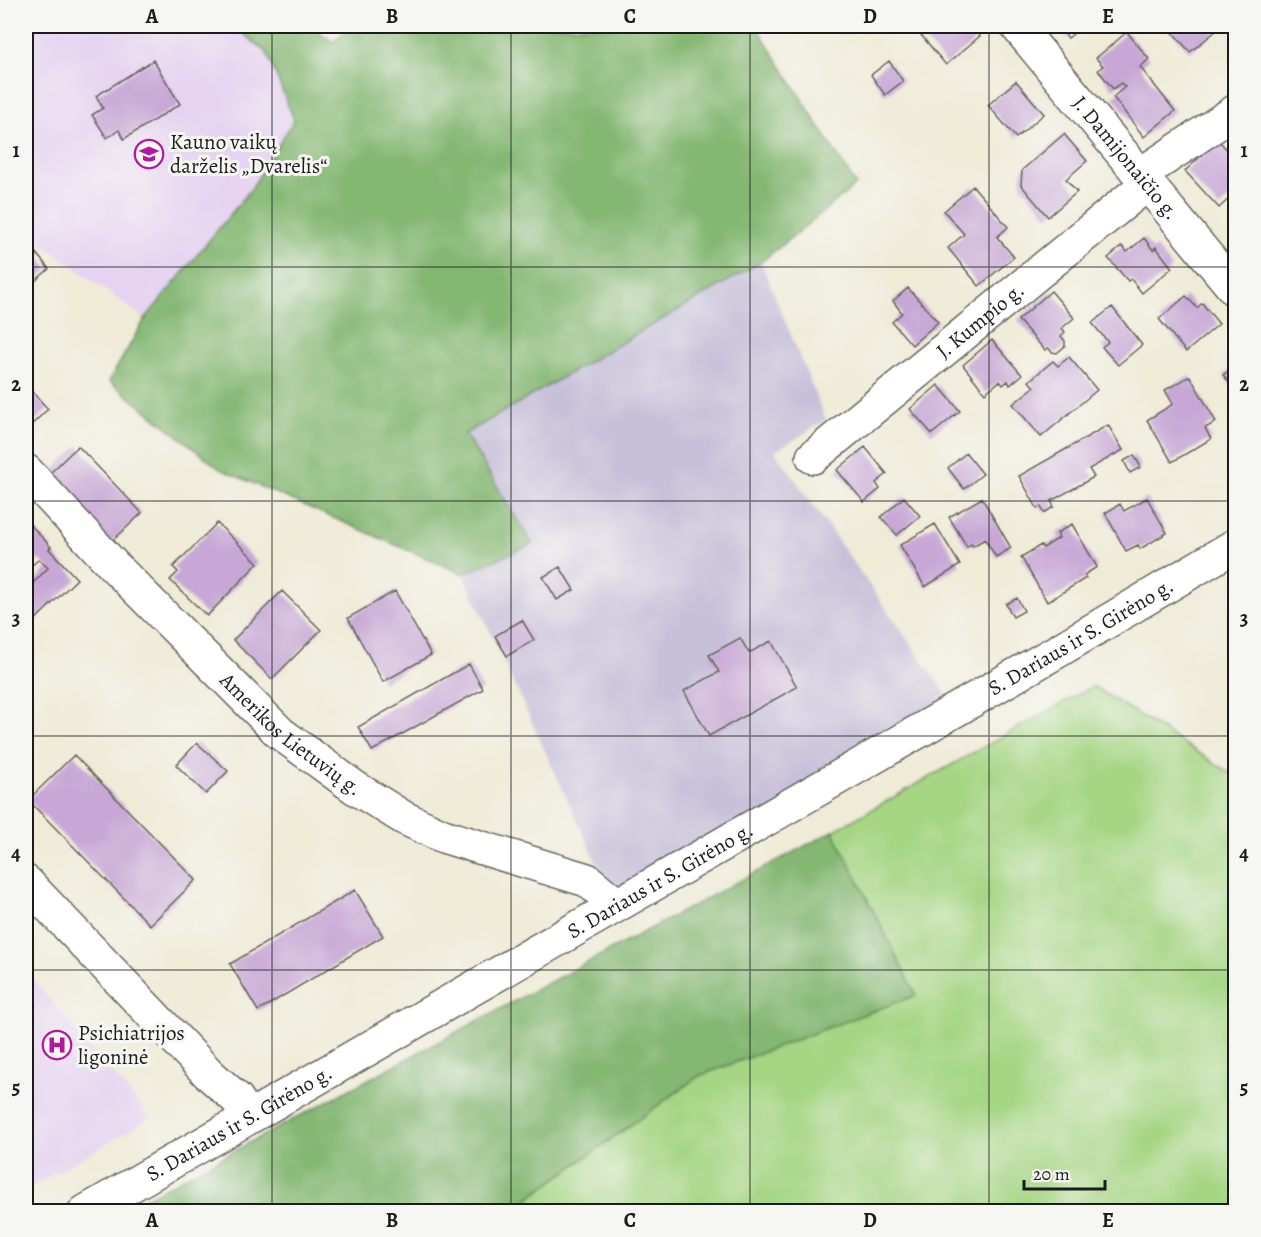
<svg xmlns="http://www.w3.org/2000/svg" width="1261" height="1237" font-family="Alegreya,serif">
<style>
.built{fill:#e5d3f1}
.industrial{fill:#c7c0d9}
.green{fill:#a6d684;stroke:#617950;stroke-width:1.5}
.forest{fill:#84b772;stroke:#506a47;stroke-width:1.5}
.building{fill:#c8a7d6}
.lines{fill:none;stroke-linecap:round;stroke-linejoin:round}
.minor-casing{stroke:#66645d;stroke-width:36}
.minor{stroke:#fff;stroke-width:33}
.grid{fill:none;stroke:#1c1c1c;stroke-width:1.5;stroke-opacity:0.55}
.labels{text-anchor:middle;stroke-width:6;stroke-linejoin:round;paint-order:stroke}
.poi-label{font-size:21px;fill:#1c1c1c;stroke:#f6f6f2;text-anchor:start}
.street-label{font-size:21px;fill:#1c1c1c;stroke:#f6f6f2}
.neatline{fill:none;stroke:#1c1c1c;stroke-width:2}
.grid-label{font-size:20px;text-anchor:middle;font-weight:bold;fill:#1c1c1c}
</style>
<rect width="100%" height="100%" fill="#f6f6f2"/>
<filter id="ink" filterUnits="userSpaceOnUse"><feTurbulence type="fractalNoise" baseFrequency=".0167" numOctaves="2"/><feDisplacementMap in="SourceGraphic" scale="12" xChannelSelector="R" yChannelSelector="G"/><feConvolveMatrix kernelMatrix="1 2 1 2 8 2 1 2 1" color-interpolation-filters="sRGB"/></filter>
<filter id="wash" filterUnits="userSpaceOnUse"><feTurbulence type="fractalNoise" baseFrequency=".008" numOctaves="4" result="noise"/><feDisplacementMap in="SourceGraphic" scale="24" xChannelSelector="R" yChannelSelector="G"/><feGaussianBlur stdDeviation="1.35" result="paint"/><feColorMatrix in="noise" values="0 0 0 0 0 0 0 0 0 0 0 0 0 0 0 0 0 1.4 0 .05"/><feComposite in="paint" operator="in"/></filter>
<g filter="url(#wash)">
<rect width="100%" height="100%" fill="#efebd7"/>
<path class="built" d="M 26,26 L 234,26 L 267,53 L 294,119 L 251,189 L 145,319 L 26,232 Z
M 26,972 L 151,1118 L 26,1190 Z"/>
<path class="industrial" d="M 761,262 L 826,420 L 775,451 L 956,708 L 616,904 L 463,574 L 532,543 L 465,434 Z"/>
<path class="green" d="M 1093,686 L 1235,776 L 1235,1211 L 510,1212 L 699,1076 L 915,995 L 833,831 Z
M 144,1199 L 158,1211 L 122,1211 Z"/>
<path class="forest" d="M 234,26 L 312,26 L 333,42 L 351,26 L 756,26 L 856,185 L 761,262 L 465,434 L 532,544 L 463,574 L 220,469 L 109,381 L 145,319 L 251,189 L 294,120 L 267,53 Z
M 833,831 L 916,995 L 699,1076 L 510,1211 L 158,1212 L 144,1199 Z"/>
<g id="blocks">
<path class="building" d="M 835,26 L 847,26 L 842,32 Z
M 921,26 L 971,26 L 980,36 L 946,65 L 916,29 Z
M 1057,26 L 1083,26 L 1068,38 Z
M 1167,26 L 1222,26 L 1190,52 Z
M 1127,32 L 1149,59 L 1140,67 L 1175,111 L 1144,137 L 1113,97 L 1125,87 L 1121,83 L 1113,89 L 1098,70 L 1103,66 L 1096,58 Z
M 153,60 L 180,104 L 124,139 L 119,130 L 107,138 L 92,115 L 103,108 L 96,96 Z
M 889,61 L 903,81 L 885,95 L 871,75 Z
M 1016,81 L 1044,114 L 1016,138 L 988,105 Z
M 1064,134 L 1087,161 L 1066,179 L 1077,192 L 1048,217 L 1021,185 L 1022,170 Z
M 1218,140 L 1236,159 L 1236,192 L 1219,208 L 1185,171 Z
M 973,186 L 1008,227 L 997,237 L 1014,257 L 979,286 L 948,248 L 964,234 L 944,211 Z
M 1144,238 L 1153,250 L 1156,247 L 1172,268 L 1142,293 L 1131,279 L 1128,281 L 1108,258 L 1122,246 L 1127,252 Z
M 26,241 L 49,269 L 28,287 L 26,283 Z
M 908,288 L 938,322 L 912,345 L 892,322 L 902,313 L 893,301 Z
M 1051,291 L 1074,318 L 1062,328 L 1065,332 L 1061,336 L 1065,341 L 1065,346 L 1057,353 L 1052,352 L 1048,348 L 1045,350 L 1018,320 Z
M 1186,296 L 1197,308 L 1202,303 L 1219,324 L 1186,352 L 1159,319 Z
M 1112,307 L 1142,345 L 1118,365 L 1102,347 L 1108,342 L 1092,323 Z
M 992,340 L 1022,375 L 1010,385 L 1008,381 L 1003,385 L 1000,381 L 985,393 L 963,365 Z
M 1069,357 L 1097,390 L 1041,437 L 1013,404 L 1034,387 L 1029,381 L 1053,361 L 1058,366 Z
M 1236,365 L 1236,388 L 1234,389 L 1223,375 Z
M 1190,376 L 1216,422 L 1205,428 L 1211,439 L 1172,462 L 1147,420 L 1173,404 L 1165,390 Z
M 26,385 L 48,409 L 26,430 Z
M 938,385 L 960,411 L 932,434 L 910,409 Z
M 1108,425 L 1123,450 L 1089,469 L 1094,477 L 1051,501 L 1054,507 L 1044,513 L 1041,507 L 1037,508 L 1019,476 Z
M 78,446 L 142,513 L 108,545 L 45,478 Z
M 865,447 L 887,474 L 876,483 L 880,489 L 864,502 L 837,470 Z
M 966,453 L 983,474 L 964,489 L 948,468 Z
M 1134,455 L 1141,467 L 1130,473 L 1124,461 Z
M 904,497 L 920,516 L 897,535 L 881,517 Z
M 982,498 L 1011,548 L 996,557 L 985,539 L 973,546 L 971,544 L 967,547 L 949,517 Z
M 1147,498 L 1167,533 L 1140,549 L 1138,545 L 1126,551 L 1105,513 L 1120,504 L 1124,511 Z
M 26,520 L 51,547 L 49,549 L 77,579 L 31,624 L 26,619 L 26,590 L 48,568 L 39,559 L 30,567 L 26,563 Z
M 217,523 L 258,563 L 207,616 L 170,580 L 178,572 L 173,567 Z
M 935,524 L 960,565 L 925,587 L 900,545 Z
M 1072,524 L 1097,567 L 1084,575 L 1086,578 L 1047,602 L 1021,557 L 1041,545 L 1043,548 L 1059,538 L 1057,533 Z
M 560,567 L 574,590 L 557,600 L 543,577 Z
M 282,591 L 321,630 L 272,679 L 233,640 Z
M 395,591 L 431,655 L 383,682 L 348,618 Z
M 1017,598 L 1024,611 L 1013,617 L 1006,604 Z
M 522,620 L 534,640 L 507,656 L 495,636 Z
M 740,638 L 749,653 L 771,641 L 797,687 L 709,736 L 684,691 L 719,672 L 709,655 Z
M 469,664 L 483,689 L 372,751 L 358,727 Z
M 197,743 L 228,771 L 206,794 L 176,765 Z
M 74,755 L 196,880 L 150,925 L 28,800 Z
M 355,890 L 383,936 L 258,1011 L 230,964 Z"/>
</g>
</g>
<g filter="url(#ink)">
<use href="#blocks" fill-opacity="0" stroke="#66645d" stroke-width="1.5"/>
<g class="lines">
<g class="minor-casing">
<g id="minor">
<path id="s1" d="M 1017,26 L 1236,291"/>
<path d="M 1140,175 L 1236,111"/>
<path id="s2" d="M 813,457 L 1147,184"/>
<path id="s3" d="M 26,471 L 114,566 L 280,733 L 354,787 L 404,818 L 443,836 L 587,880 L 616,904"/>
<path d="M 26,882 L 209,1074 L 237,1099 L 248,1117"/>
<path id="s4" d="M 85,1212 L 1056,652 L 1236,545"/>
</g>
</g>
<use href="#minor" class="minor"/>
</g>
</g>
<path class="grid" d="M 272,26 L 272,1212M 511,26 L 511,1212M 750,26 L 750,1212M 989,26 L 989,1212M 26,267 L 1236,267M 26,501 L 1236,501M 26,736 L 1236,736M 26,970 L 1236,970"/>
<defs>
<g id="school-ring" transform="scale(1.5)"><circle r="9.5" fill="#f6f6f2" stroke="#b5179e" stroke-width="1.5"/><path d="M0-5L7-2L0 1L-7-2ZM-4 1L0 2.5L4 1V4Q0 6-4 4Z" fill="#b5179e"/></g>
<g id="hospital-ring" transform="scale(1.5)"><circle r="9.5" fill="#f6f6f2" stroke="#b5179e" stroke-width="1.5"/><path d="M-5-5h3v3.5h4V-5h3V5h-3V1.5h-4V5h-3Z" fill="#b5179e"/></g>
</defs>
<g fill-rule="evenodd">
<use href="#school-ring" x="149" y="154"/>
<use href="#hospital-ring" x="57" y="1045"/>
</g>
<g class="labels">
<g class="poi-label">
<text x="170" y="149">Kauno vaikų<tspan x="170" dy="24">darželis „Dvarelis“</tspan></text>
<text x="78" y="1040">Psichiatrijos<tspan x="78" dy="24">ligoninė</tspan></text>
</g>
<g class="street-label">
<text dy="7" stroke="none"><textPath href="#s1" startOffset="171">J. Damijonaičio g.</textPath></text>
<text dy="7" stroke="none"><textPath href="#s2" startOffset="216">J. Kumpio g.</textPath></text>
<text dy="7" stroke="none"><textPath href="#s4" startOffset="1150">S. Dariaus ir S. Girėno g.</textPath></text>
<text dy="7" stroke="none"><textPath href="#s3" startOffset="374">Amerikos Lietuvių g.</textPath></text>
<text dy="7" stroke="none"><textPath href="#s4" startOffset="664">S. Dariaus ir S. Girėno g.</textPath></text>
<text dy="7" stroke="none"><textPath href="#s4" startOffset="178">S. Dariaus ir S. Girėno g.</textPath></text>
</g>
</g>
<rect width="1261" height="1237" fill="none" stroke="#f6f6f2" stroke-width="66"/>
<path d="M1024 1180v9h81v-9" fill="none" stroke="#1c1c1c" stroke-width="3"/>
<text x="1033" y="1180" font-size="18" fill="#1c1c1c" stroke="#f6f6f2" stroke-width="4.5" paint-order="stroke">20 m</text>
<rect x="33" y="33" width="1195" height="1171" class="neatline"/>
<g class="grid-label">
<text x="152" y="23">A</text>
<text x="392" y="23">B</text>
<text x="630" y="23">C</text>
<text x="870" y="23">D</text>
<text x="1108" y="23">E</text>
<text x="16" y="157">1</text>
<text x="1244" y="157">1</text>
<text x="16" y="391">2</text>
<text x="1244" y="391">2</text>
<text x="16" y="625">3</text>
<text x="1244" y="625">3</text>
<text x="16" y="860">4</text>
<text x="1244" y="860">4</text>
<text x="16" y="1094">5</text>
<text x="1244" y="1094">5</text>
<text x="152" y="1227">A</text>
<text x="392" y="1227">B</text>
<text x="630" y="1227">C</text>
<text x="870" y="1227">D</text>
<text x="1108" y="1227">E</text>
</g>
</svg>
